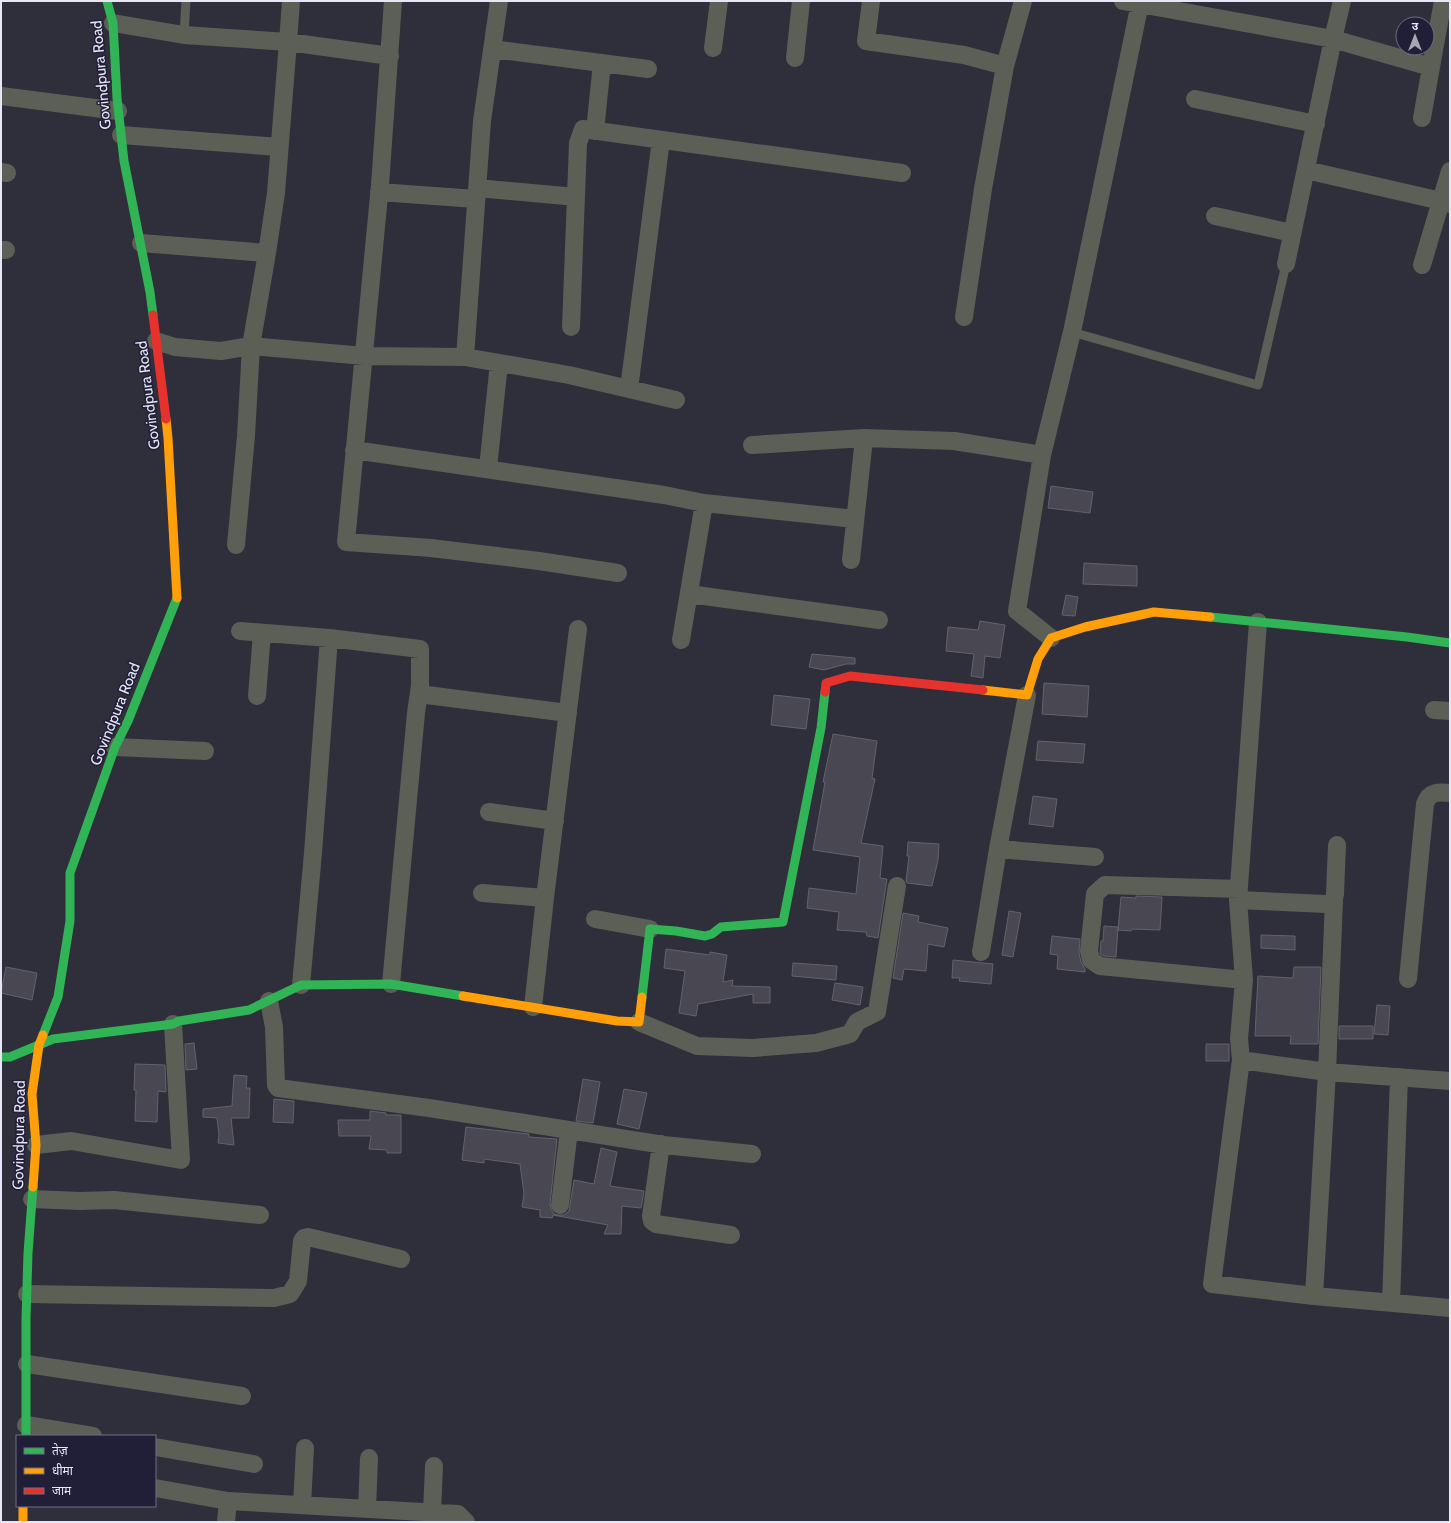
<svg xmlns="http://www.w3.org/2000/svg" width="1451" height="1523" font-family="Cabin,'Noto Sans Devanagari',sans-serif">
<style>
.building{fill:#484752;stroke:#62626d}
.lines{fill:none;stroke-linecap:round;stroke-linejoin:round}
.lane{stroke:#5b5f56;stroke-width:9}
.street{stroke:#5b5f56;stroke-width:18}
.fast{stroke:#30b455;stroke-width:9}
.slow{stroke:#ff9f0a;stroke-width:9}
.jam{stroke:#e5322d;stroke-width:9}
.labels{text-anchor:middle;stroke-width:3;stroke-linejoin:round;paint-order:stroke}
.street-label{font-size:15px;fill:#e6e6f7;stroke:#211e37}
</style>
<rect width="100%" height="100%" fill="#2f2e3b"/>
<path class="building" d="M 1051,486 L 1093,492 L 1090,513 L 1048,508 Z
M 1084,563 L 1137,566 L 1137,586 L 1083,584 Z
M 1066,595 L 1078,597 L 1075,616 L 1062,615 Z
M 980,621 L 1005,625 L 1000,658 L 985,656 L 983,678 L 971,676 L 974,654 L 946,651 L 948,627 L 978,630 Z
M 812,654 L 855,658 L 855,664 L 846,664 L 824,670 L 809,667 Z
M 1044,683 L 1089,686 L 1087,717 L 1042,714 Z
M 774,695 L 810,699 L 806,729 L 771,725 Z
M 833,734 L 877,741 L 872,778 L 875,779 L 861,843 L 883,846 L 880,878 L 887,879 L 878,938 L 867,936 L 866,932 L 837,930 L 839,912 L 807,908 L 809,888 L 856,894 L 860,857 L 813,850 L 825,782 L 823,782 Z
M 1038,741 L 1085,744 L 1083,763 L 1036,760 Z
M 1033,796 L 1057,799 L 1053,827 L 1029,824 Z
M 908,842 L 939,844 L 938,860 L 932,886 L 907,883 L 906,881 L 909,856 L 907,856 Z
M 1136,896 L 1162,897 L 1160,930 L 1132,929 L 1131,931 L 1118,930 L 1121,897 L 1136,898 Z
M 1009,911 L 1021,913 L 1013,957 L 1002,955 Z
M 903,913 L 919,916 L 918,922 L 948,928 L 944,947 L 928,944 L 926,971 L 904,969 L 902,980 L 893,978 Z
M 1104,926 L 1118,927 L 1116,957 L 1104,956 L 1100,954 L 1101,941 L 1103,941 Z
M 1261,935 L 1295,936 L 1295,950 L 1261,948 Z
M 1052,936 L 1080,939 L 1079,953 L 1081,962 L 1085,969 L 1085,972 L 1057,969 L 1058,955 L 1050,954 Z
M 666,949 L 710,955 L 710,952 L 727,955 L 723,982 L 733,980 L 732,986 L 770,987 L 770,1003 L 753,1003 L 753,994 L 698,1004 L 696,1016 L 679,1013 L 685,971 L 664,968 Z
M 953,960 L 993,964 L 991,984 L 959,981 L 960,978 L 952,978 Z
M 793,963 L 837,966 L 836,980 L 792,976 Z
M 6,967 L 37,973 L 32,1000 L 1,993 Z
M 1294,967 L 1321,967 L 1318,1044 L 1290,1044 L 1291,1036 L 1255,1036 L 1258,976 L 1293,978 Z
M 835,983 L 863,987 L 860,1005 L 832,1000 Z
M 1377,1005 L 1390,1006 L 1388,1035 L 1374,1034 Z
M 1339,1026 L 1373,1026 L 1373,1039 L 1339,1039 Z
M 194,1043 L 197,1069 L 186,1070 L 185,1044 Z
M 1206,1044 L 1229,1044 L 1229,1061 L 1206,1061 Z
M 135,1064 L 165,1065 L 166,1092 L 158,1091 L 157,1122 L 135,1121 L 136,1090 L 134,1090 Z
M 234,1075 L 247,1076 L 246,1088 L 250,1088 L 249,1118 L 231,1118 L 234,1145 L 218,1143 L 219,1135 L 217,1118 L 203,1117 L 203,1109 L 232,1106 Z
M 583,1079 L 600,1082 L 593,1123 L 576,1121 Z
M 624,1089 L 647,1093 L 639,1129 L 617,1124 Z
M 274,1099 L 294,1101 L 293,1123 L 273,1122 Z
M 370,1111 L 386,1113 L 386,1115 L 401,1115 L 401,1153 L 387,1153 L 387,1150 L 369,1149 L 371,1136 L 339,1136 L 338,1120 L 370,1120 Z
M 466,1127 L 529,1134 L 529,1137 L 557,1139 L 550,1204 L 551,1209 L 554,1214 L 558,1215 L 564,1215 L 569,1211 L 574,1180 L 594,1184 L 601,1148 L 617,1152 L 610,1186 L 644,1191 L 641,1208 L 622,1206 L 621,1234 L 604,1234 L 608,1225 L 553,1215 L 552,1218 L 540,1217 L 540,1210 L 522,1207 L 524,1194 L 520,1164 L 484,1159 L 484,1163 L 462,1160 Z"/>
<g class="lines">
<path class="lane" d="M 184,35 L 186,1
M 1072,332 L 1258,385 L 1286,264"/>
<path class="street" d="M 291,1 L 288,42 L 390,56
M 393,1 L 380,185 L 346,542 L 431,548 L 539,561 L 618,573
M 871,1 L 866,41 L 964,55 L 1005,66
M 1123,1 L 1333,39 L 1286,264
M 1342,1 L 1333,39 L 1431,67 L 1422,118
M 113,23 L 184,35 L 288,42 L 276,193 L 267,253 L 251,346 L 246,436 L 236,545
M 713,48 L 719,1
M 492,49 L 648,69
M 795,58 L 801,1
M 1431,67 L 1443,1
M 1,96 L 118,111
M 1195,99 L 1316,124
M 595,131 L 602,63
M 121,135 L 279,147
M 1306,170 L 1441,201 L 1422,265
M 1450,171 L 1441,201 L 1450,204
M 1,172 L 7,173
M 477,188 L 576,197
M 379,192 L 476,199
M 1215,216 L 1292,233
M 141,243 L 267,253
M 1,250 L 6,250
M 964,317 L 983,189 L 1005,66 L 1023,1
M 571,327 L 578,143 L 583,129 L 902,173
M 156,341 L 175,347 L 221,351 L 251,346 L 364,356 L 465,357 L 569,375 L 676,400
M 465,357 L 482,121 L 499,1
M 629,389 L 661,140
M 752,445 L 864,438
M 354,450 L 664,495 L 704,503 L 855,519
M 488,468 L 499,363
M 851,560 L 864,438 L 954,441 L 1042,455
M 689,594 L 879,620
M 1258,622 L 1238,900 L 1244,980 L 1239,1039 L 1241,1060 L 1212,1284 L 1314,1296 L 1450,1308
M 240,631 L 329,638 L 420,649 L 420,685 L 416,713 L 391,984
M 1051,638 L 1017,611 L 1042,455 L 1072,332 L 1140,3
M 681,640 L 704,503
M 419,694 L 568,713
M 257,696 L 262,633
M 1434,710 L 1450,711
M 115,747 L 205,751
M 489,812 L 555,821
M 998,849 L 1095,857
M 1239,889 L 1105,885 L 1095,894 L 1089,951 L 1091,960 L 1100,966 L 1244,980
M 482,893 L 545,898
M 1238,900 L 1326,904 C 1332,903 1334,901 1335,894 L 1337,845
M 595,919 L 650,929
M 981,952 L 998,849 L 1027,695
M 1408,979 L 1425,804 C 1429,791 1439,792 1450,793
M 301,985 L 313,853 L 329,638
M 269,1001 L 274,1027 L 276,1085 L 278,1088 L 429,1108 L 664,1145 L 752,1154
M 533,1007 L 545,898 L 578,629
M 639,1022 L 697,1046 L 753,1048 L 816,1043 L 850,1034 L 857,1022 L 877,1012 L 897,886
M 1241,1060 L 1327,1072 L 1450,1081
M 661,1144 L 651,1216 L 652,1221 L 656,1224 L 731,1235
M 36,1145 L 71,1141 L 181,1160 L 173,1024
M 32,1199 L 80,1201 L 114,1200 L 260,1215
M 560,1205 L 569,1130
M 27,1294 L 274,1298 L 290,1294 L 298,1281 L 302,1241 L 304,1238 L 308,1237 L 401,1259
M 1314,1296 L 1327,1072 L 1334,900
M 1391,1303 L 1399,1077
M 27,1364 L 242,1396
M 26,1425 L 93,1436
M 155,1447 L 254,1464
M 155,1488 L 228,1501
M 302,1505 L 305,1448
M 367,1509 L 369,1458
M 432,1512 L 434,1466
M 226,1522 L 228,1501 L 458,1514 L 466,1522"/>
<path class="fast" d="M 107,1 L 113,23 L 117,98 L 124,161 L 150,292 L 153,315
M 1210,617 L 1407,637 L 1450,643
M 642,997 L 650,929 L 676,931 L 705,936 L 712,934 L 721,927 L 783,922 L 821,728 L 825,692
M 43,1035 L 58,997 L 70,921 L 70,873 L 115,747 L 128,721 L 177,598
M 1,1057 L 10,1057 L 53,1039 L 173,1024 L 179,1021 L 249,1010 L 301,985 L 391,984 L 463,996
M 26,1436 L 26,1319 L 28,1253 L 33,1187"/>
<path class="slow" d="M 166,419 L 168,438 L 177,598
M 983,690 L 1027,695 L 1038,659 L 1051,638 L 1085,627 L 1154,612 L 1210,617
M 463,996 L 617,1021 L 639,1022 L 642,997
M 33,1187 L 36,1145 L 32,1094 L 39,1045 L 43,1035
M 23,1506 L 23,1522"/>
<path class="jam" d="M 153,315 L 166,419
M 825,692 L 826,683 L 850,676 L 983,690"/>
</g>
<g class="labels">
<g class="street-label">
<text transform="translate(101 75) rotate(-95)" y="5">Govindpura Road</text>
<text transform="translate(148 395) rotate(-97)" y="5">Govindpura Road</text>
<text transform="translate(115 714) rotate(-68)" y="5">Govindpura Road</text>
<text transform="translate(19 1135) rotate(-89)" y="5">Govindpura Road</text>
</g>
</g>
<rect width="1451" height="1523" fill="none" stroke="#e6e6f7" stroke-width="4"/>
<rect x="16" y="1435" width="140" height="72" fill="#211e37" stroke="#706e84"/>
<rect x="24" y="1448" width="20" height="6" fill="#30b455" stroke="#706e84"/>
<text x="52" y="1455" font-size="12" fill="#e6e6f7">तेज़</text>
<rect x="24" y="1468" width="20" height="6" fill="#ff9f0a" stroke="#706e84"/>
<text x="52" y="1475" font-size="12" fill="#e6e6f7">धीमा</text>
<rect x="24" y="1488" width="20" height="6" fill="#e5322d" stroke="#706e84"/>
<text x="52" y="1495" font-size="12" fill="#e6e6f7">जाम</text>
<g transform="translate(1415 36)"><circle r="19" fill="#211e37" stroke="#706e84"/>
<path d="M0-3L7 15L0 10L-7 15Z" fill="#a6a6b5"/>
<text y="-6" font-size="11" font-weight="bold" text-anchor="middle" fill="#e6e6f7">उ</text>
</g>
</svg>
